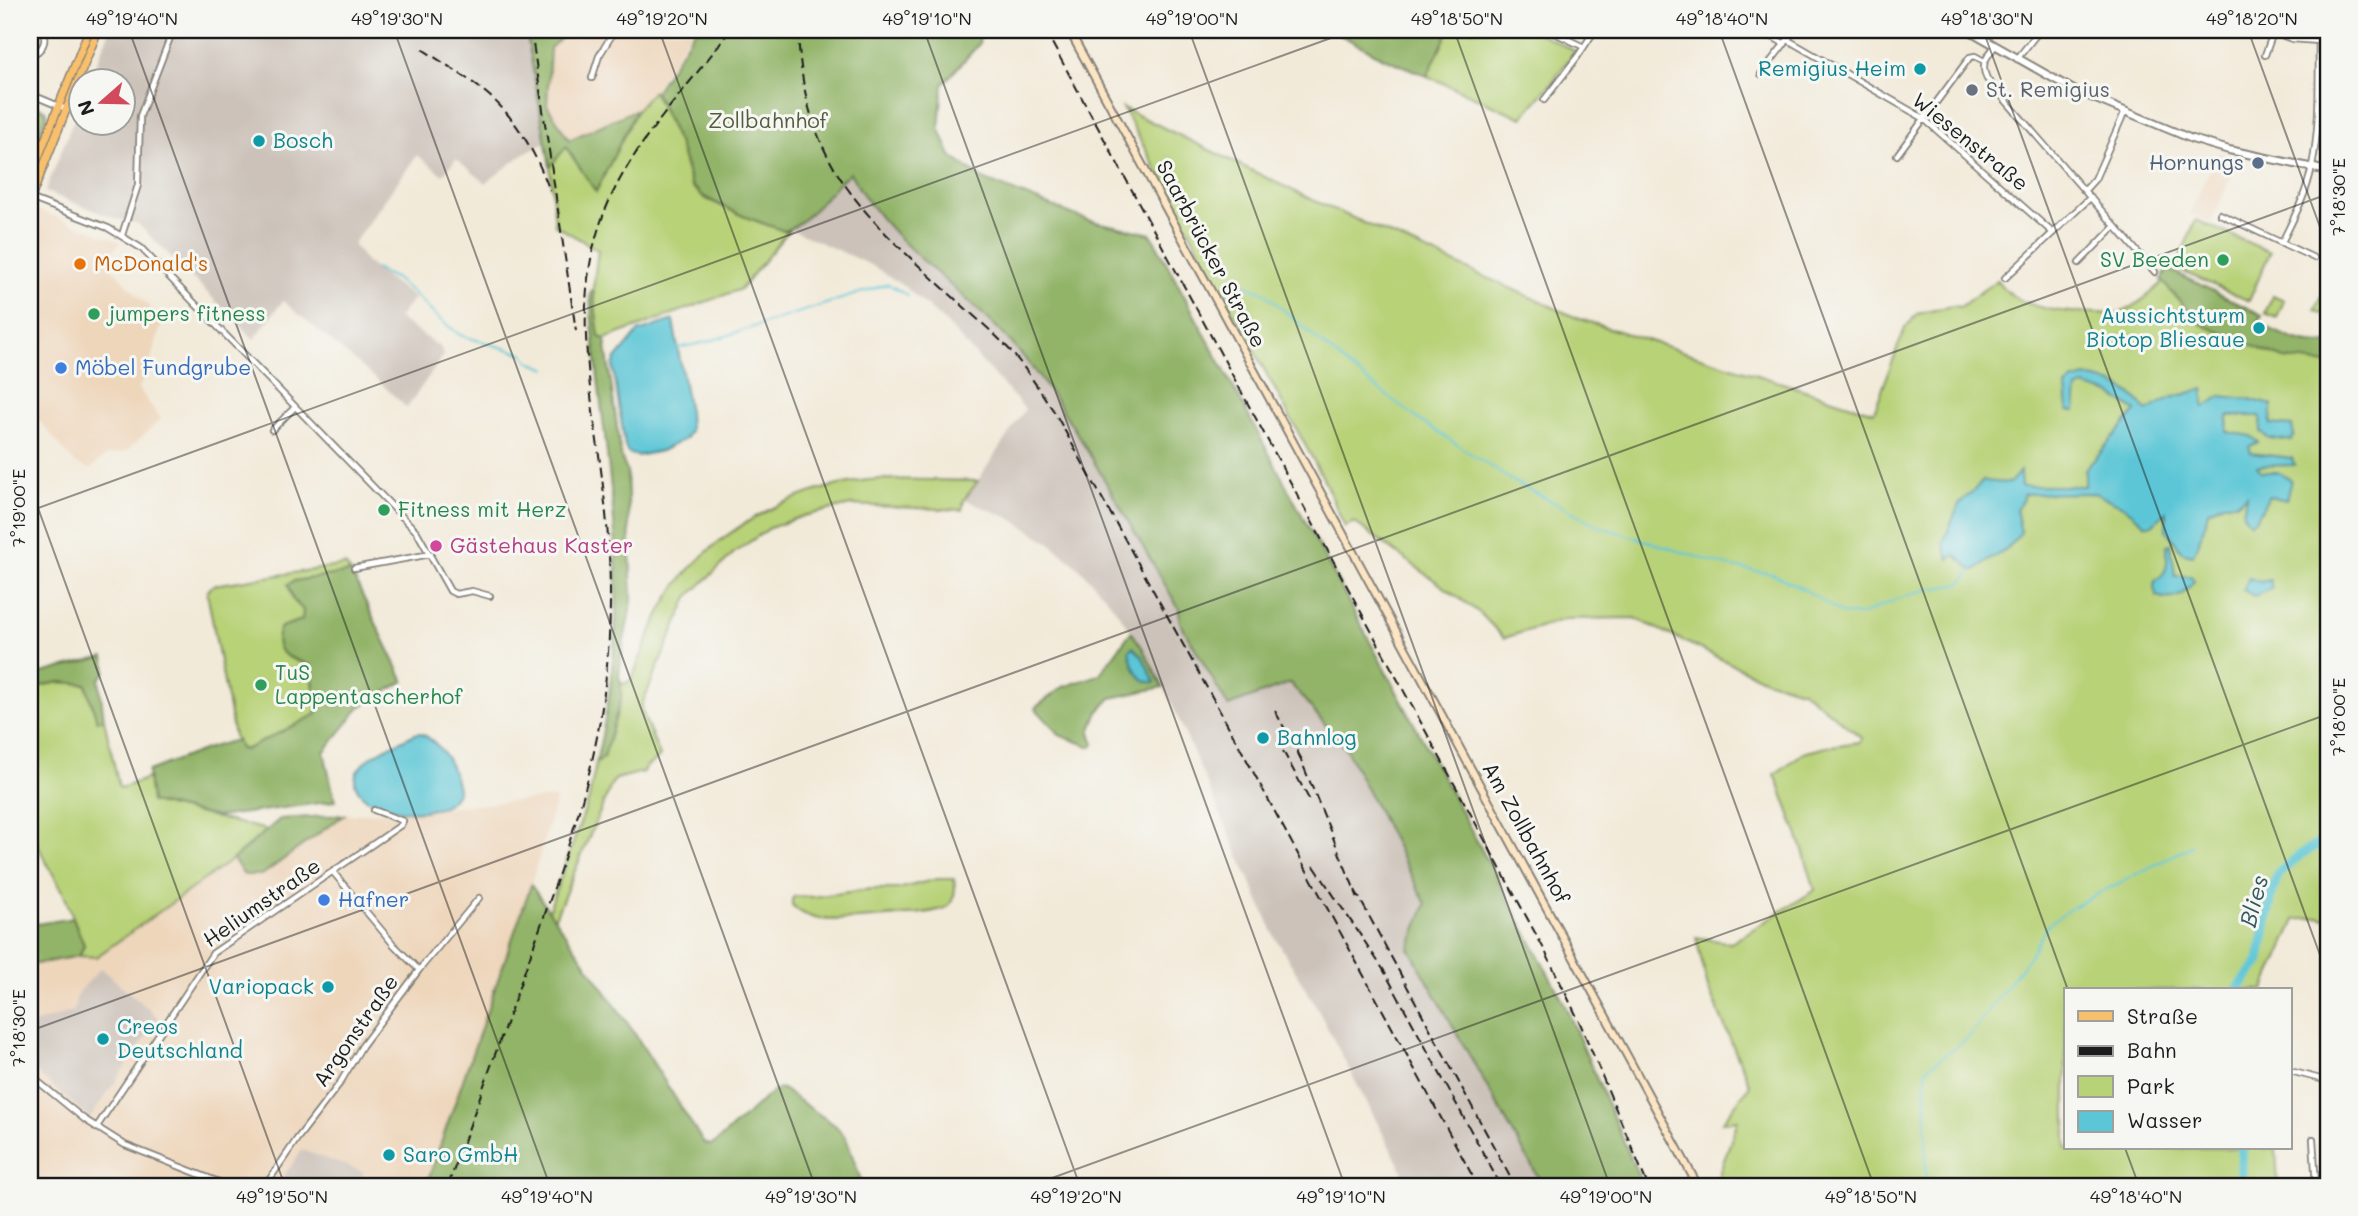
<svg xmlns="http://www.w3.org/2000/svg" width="2358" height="1216" font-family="Mali,sans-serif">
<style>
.built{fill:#eed6bb}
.industrial{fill:#ccc2b9}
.green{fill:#b8d278;stroke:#6a774a;stroke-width:2}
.forest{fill:#92b468;stroke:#576842;stroke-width:2}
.water{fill:#5bc6d6;stroke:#3c7179;stroke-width:2}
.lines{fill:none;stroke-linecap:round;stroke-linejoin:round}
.stream{stroke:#5bc6d6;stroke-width:2}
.river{stroke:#5bc6d6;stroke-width:10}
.minor-casing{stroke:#87837a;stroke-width:8}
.tertiary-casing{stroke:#87837a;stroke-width:10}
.secondary-casing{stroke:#87837a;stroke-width:10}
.primary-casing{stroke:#87837a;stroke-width:10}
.minor{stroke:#fff;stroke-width:4.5}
.tertiary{stroke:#fff;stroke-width:6}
.secondary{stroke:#fce5c4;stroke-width:6}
.primary{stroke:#f8bf6c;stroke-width:7}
.rail{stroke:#1c1c1c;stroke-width:2;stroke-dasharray:10 5;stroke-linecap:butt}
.ticks{fill:none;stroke:#1c1c1c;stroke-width:2;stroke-opacity:0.45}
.culture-dot{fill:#0f9aa8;stroke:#f6f6f2;stroke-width:2.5}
.worship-dot{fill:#6b7280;stroke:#f6f6f2;stroke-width:2.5}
.service-dot{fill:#5c6f8a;stroke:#f6f6f2;stroke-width:2.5}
.leisure-dot{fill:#2e9e5b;stroke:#f6f6f2;stroke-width:2.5}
.food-dot{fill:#e8710a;stroke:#f6f6f2;stroke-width:2.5}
.shop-dot{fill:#3f7fe0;stroke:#f6f6f2;stroke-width:2.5}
.hotel-dot{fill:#d1479c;stroke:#f6f6f2;stroke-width:2.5}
.labels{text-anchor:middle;stroke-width:6;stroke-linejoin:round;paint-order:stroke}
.culture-label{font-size:21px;fill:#0d838f;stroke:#f6f6f2;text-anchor:start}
.worship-label{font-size:21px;fill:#5b616d;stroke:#f6f6f2;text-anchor:start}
.park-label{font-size:21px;fill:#535c3c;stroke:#f6f6f2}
.street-label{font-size:21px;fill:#1c1c1c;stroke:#f6f6f2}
.service-label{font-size:21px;fill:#4e5e75;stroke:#f6f6f2;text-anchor:end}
.leisure-label{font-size:21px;fill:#27864d;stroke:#f6f6f2;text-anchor:start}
.food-label{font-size:21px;fill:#c56008;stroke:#f6f6f2;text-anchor:start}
.shop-label{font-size:21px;fill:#366cbe;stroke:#f6f6f2;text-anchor:start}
.hotel-label{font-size:21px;fill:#b23c85;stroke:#f6f6f2;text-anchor:start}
.water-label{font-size:23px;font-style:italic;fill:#32585d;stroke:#f6f6f2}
.neatline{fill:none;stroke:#1c1c1c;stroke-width:2.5}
.ticks-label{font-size:18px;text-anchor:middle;fill:#1c1c1c}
</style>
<rect width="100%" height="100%" fill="#f6f6f2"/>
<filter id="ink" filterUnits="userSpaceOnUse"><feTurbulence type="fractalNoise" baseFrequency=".0143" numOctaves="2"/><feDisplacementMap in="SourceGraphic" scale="14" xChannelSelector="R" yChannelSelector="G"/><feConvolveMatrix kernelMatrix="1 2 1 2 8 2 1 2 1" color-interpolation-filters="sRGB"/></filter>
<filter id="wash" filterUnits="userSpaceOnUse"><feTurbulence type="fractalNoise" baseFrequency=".00686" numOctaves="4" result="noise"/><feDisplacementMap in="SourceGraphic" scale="28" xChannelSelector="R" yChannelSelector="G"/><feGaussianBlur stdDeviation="1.57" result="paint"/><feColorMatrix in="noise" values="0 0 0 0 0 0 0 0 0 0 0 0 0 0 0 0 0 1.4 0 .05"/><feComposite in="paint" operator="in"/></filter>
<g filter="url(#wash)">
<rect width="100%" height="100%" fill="#f2ead9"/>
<path class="built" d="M 570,30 L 692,30 L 653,91 L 637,109 L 569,140 L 547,105 L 550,48 Z
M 2217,153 L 2240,158 L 2211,223 L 2190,214 Z
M 38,210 L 121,242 L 104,260 L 164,322 L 159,332 L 146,377 L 138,388 L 161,419 L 127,451 L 105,456 L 90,469 L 75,463 L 30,410 L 30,231 Z
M 556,798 L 531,885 L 426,1186 L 30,1186 L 30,965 L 79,956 L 96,957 L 233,859 L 237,867 L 262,875 L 344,815 Z"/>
<path class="industrial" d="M 110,30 L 526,30 L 546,142 L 526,152 L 486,183 L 456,159 L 443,175 L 417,155 L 353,244 L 366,262 L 414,298 L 398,318 L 441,348 L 443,356 L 407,408 L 375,378 L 283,301 L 254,339 L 138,224 L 115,218 L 45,192 L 80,104 L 80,122 L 122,122 L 122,80 L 90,80 Z
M 850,172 L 858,187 L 884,222 L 923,263 L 976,309 L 1020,353 L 1071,420 L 1179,609 L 1180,622 L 1228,706 L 1290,683 L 1346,749 L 1426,904 L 1410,948 L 1542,1186 L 1444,1186 L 1404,1174 L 1317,1008 L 1275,937 L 1170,700 L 1143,647 L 1109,601 L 1081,570 L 1049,542 L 1010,518 L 965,500 L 1025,409 L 947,324 L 905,287 L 873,266 L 790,229 L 810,212 L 827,189 Z
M 101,968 L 159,1018 L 90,1118 L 30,1067 L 30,1025 L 74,1011 L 77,994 Z
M 302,1150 L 364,1172 L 357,1186 L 277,1186 Z"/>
<path class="green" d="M 1449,30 L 1533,30 L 1575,51 L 1551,84 L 1522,118 L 1427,76 Z
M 653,91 L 678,142 L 691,186 L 704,198 L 743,216 L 784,231 L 790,229 L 741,289 L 605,339 L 599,337 L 593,289 L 598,250 L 555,225 L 550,167 L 566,147 L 596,191 L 637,109 Z
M 1123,108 L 1306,197 L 1577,318 L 1874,412 L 1905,328 L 1917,314 L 1952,306 L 1960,307 L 1997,280 C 2015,309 2065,313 2097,313 C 2104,313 2113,315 2119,313 C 2135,307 2152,293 2164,281 L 2284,358 L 2328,364 L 2328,920 L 2320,917 L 2295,920 L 2264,990 L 2066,990 L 2066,1148 L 2276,1148 L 2278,1186 L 1715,1186 L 1738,1120 L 1722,1122 L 1750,1085 L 1708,988 L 1696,937 L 1731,943 L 1815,890 L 1803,850 L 1775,774 L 1803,753 L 1830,746 L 1860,742 L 1862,738 L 1802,690 L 1765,680 L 1635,618 L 1565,619 L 1504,638 L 1481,614 L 1354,522 L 1345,527 L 1323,478 Z
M 2196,220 L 2270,252 L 2249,301 L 2175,268 Z
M 2328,283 L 2328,316 L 2315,310 Z
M 2273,295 L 2284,300 L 2277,318 L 2265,313 Z
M 881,479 L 978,481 L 964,500 L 962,510 L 851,505 L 803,516 L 770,528 L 735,552 L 688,597 L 642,704 L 642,712 L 660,756 C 655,764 646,763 643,772 L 616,779 L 612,783 L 554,920 L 548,912 L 589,799 L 596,763 L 600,761 L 621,699 L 621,683 L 625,684 L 632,679 C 645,647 656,614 676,586 C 723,523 804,484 881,479 Z
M 345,565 L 351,572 L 294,581 L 289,584 L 293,600 L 304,610 L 302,620 L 281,627 L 278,646 C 285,659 296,661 310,665 C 315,681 313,697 317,714 C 300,723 257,751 240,749 L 234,736 L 207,592 L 213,585 Z
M 60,682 L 86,684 L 97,720 L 104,719 L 119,787 L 121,788 L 148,778 L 151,802 L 267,830 L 233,859 L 96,957 L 79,956 L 84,945 L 63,892 L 42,854 L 32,830 L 30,688 Z
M 937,879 L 954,879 C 956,889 955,903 945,908 C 929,915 831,923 815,918 C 806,916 798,911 792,905 L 792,899 L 795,896 L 812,897 L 871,889 L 898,889 Z"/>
<path class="forest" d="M 526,30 L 570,30 L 550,48 L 547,105 L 569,140 L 637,109 L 596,192 L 566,147 L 550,167 Z
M 695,30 L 978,30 L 980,33 L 979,44 L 943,84 L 939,128 L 951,156 L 983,179 L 1087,220 L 1151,234 L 1564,1003 L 1643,1186 L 1543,1186 L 1409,948 L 1426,904 L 1346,749 L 1290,683 L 1228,706 L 1180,622 L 1179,609 C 1155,567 1131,526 1107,484 C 1080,438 1056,396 1022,355 C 968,290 891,249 850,173 C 828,189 811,222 784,231 L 743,216 L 704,197 L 692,186 L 678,142 L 655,92 Z
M 1331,30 L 1449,30 L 1427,76 L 1384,58 Z
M 30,103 L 45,110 L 47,115 L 30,156 Z
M 2168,269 L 2262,315 L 2258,323 C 2281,334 2303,347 2328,343 L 2328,364 L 2284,359 L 2200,324 L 2161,280 Z
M 593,289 L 599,337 L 605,339 L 621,456 L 627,472 L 632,601 L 621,656 L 619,676 L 621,683 L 621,699 L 604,757 L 596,763 C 612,695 619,622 616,552 C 612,466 595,380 590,293 Z
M 351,572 L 404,681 L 360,707 L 324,752 L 335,801 L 217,817 L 151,802 L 148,771 C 177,761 207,746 237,740 L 240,749 L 245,750 L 317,714 C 314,697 315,681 310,665 C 291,659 268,653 281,627 L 302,620 L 303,610 L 293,600 L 288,584 L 294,581 Z
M 1131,632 L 1142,647 L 1163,687 L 1111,698 L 1098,712 L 1090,732 L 1094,744 L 1092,747 L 1061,736 L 1035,708 L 1063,687 L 1099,675 Z
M 104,657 L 106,671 L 99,680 L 104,719 L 97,721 L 86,684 L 60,682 L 30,688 L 30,676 Z
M 344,815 L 262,875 L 244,875 L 233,859 L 280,819 Z
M 531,885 L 633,1031 L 703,1142 L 709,1145 L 715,1143 L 773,1091 L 781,1088 L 836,1126 L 846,1138 L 863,1186 L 426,1186 Z
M 73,918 L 84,945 L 79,956 L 30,965 L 30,925 Z
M 1404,1174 L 1444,1186 L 1410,1186 Z"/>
<path class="water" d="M 673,320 L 689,412 L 690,431 L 685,439 L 661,451 L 637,456 L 628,453 L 625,446 L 613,366 L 615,360 L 638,332 Z
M 2085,377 C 2113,381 2130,389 2147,411 L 2170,398 L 2204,389 L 2204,407 L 2221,396 L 2249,399 L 2272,405 L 2271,424 L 2292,426 L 2294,435 L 2291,441 L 2269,438 L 2261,432 L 2260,416 L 2228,416 L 2227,432 L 2251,436 L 2258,442 L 2249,447 L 2251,453 L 2292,458 L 2294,465 L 2257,466 L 2261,472 L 2278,472 L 2291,480 L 2286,500 L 2269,496 L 2257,518 L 2250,523 L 2243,514 L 2246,495 L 2236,503 L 2223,503 L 2208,511 L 2205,526 L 2193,555 L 2183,553 L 2166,530 L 2166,512 L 2152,525 L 2146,525 L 2123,506 L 2094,493 L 2024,494 L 2022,501 L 2016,510 L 2021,532 L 2009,547 L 1973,571 L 1955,555 L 1949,559 L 1943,543 L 1959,504 L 1983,481 L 2010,483 L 2020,471 L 2021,486 L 2085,486 L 2085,470 L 2136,411 L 2110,394 L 2083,386 L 2077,390 L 2075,411 L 2068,411 L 2066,387 L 2072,381 Z
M 2171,544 L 2175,576 L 2191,576 L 2194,581 C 2184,595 2174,603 2157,596 L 2154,588 L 2155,580 C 2170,574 2167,559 2167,545 Z
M 2249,578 L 2260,582 L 2270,580 L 2272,589 L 2254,596 L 2243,590 Z
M 1133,647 L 1142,656 L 1155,682 C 1138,685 1132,665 1129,651 Z
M 420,733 C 443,744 453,765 458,789 C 447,832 323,807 363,764 C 374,752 400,742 415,734 Z"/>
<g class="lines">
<path class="stream" d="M 375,269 L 394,278 L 411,291 L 438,318 L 460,335 L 524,354 L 530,362 L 547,369
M 1224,295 L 1244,285 L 1262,291 L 1349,367 L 1418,419 L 1511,480 L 1601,527 L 1727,566 L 1773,574 L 1807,591 L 1842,614 L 1862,615 L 1894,600 L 1925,590 L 1960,584 L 1973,570
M 678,348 L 707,342 L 888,284 L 907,295
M 1926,1186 L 1926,1069 L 1968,1038 L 2027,960 L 2048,925 L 2074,906 L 2192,846"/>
<path class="river" d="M 2237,990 L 2259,962 L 2272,892 L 2278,874 L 2300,855 L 2328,838
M 2241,1186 L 2242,1148"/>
</g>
</g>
<g filter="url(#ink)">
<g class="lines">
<g class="minor-casing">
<path id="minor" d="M 1548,30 L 1584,47
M 1760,30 L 1785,44
M 2267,30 L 2292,39 L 2319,41
M 1788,40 L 1923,118 L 2053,233
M 1995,46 C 1986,58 1980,64 1987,79 L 2155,272
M 30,55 C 42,52 48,41 42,30
M 2265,55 L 2273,33
M 2017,59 L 2040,30
M 1761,74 L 1795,30
M 592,78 L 599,56 L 615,30
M 30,94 L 66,109
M 1544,100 L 1578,56 L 1595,30
M 1897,155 L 1970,57 L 1975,56 L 1984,61
M 2085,190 L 2095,179 L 2125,111
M 30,198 L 108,228 L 141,248 L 417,532 L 450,591 L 456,594 L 472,591 L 490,596
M 2220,214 L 2314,258
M 122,235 L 138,185 L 140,116 L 173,30
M 2282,242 C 2294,218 2307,193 2312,166 C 2321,122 2318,74 2319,30
M 2079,263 L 2115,226
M 2005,278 L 2091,197
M 272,430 L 295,407
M 354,568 L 431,554
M 333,872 L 394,945 L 419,970
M 2290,1071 L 2328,1081
M 30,1075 L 84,1119 L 125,1145 L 229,1186
M 96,1128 L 213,953 L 401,825 L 403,821 L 374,810
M 2313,1139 L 2316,1186
M 265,1186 L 297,1139 L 340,1083 L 362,1046 L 419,970 L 479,898"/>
</g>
<g class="tertiary-casing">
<path id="tertiary" d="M 1968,30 L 2074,90 L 2192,139 L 2229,150 L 2328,171"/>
</g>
<g class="secondary-casing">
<path id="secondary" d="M 1069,30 L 1698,1186"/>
</g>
<g class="primary-casing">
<path id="primary" d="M 30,178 L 89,30
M 30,200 L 98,30"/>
</g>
<use href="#minor" class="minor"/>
<use href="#tertiary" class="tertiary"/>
<use href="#secondary" class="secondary"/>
<use href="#primary" class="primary"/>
<path class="rail" d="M 531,30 L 576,331
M 798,30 C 803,163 861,213 953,297 C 971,314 991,330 1008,348 C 1026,368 1040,391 1055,413 L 1237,742 L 1478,1186
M 1045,30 L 1545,951 L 1580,1023 L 1648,1186
M 422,49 C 446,65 472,80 493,99 C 519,123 538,158 550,191
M 1275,711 L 1302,760
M 1283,751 L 1310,801
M 1298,753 L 1358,898
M 1314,866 L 1383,969 L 1501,1186
M 1355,890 L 1515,1186
M 448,1186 C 477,1105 506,1024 535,942 C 563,863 592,784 603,700 C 612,635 612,569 605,504 C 595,404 566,302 607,206 C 635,140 689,87 730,30"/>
</g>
</g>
<path class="ticks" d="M 129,30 L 550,1186M 394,30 L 815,1186M 659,30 L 1080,1186M 924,30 L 1345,1186M 1189,30 L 1610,1186M 1454,30 L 1874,1186M 1719,30 L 2068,990M 1983,30 L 2328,977M 2248,30 L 2328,249M 30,486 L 285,1186M 30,511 L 1353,30M 30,1031 L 2328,194M 2125,1148 L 2139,1186M 1030,1186 L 2328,714"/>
<g class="culture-dot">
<circle cx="1920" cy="69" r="7"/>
<circle cx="259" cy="141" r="7"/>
<circle cx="2259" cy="328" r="7"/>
<circle cx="1263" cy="738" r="7"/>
<circle cx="328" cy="987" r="7"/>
<circle cx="103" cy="1039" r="7"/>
<circle cx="389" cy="1155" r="7"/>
</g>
<circle class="worship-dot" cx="1972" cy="90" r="7"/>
<circle class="service-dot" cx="2258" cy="163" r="7"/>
<g class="leisure-dot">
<circle cx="2223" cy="260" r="7"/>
<circle cx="94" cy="314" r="7"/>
<circle cx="384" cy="510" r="7"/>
<circle cx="261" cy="685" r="7"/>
</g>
<circle class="food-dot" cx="80" cy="264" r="7"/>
<g class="shop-dot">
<circle cx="61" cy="368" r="7"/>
<circle cx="324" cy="900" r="7"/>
</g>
<circle class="hotel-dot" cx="436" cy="546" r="7"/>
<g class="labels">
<g class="culture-label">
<text x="1906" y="76" text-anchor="end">Remigius Heim</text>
<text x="273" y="148">Bosch</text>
<text x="2245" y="323" text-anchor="end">Aussichtsturm<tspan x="2245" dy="24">Biotop Bliesaue</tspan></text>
<text x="1277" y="745">Bahnlog</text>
<text x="314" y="994" text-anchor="end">Variopack</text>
<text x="117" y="1034">Creos<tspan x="117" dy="24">Deutschland</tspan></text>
<text x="403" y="1162">Saro GmbH</text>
</g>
<g class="worship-label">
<text x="1986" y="97">St. Remigius</text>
</g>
<g class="park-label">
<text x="768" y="128">Zollbahnhof</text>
</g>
<g class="street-label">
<text transform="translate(1970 142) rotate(39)" y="7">Wiesenstraße</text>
<text transform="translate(1211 254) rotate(62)" y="7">Saarbrücker Straße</text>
<text transform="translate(1526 833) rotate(61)" y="7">Am Zollbahnhof</text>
<text transform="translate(262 903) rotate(-35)" y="7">Heliumstraße</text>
<text transform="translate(356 1031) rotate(-55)" y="7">Argonstraße</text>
</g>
<g class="service-label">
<text x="2244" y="170">Hornungs</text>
</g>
<g class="leisure-label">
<text x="2209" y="267" text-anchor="end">SV Beeden</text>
<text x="108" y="321">jumpers fitness</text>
<text x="398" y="517">Fitness mit Herz</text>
<text x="275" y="680">TuS<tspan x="275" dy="24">Lappentascherhof</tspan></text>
</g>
<g class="food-label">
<text x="94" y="271">McDonald's</text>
</g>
<g class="shop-label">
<text x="75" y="375">Möbel Fundgrube</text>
<text x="338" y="907">Hafner</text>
</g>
<g class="hotel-label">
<text x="450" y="553">Gästehaus Kaster</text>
</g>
<g class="water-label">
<text transform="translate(2254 901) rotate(-75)" y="8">Blies</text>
</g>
</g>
<rect width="2358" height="1216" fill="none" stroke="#f6f6f2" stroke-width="77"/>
<rect x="2064" y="988" width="228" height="161" fill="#f6f6f2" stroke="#9f9f9c" stroke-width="2"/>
<rect x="2078" y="1011" width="35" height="10" fill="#f8bf6c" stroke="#9f9f9c" stroke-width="2"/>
<text x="2127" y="1024" font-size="21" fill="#1c1c1c">Straße</text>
<rect x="2078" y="1046" width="35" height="10" fill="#1c1c1c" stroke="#9f9f9c" stroke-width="2"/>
<text x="2127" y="1058" font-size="21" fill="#1c1c1c">Bahn</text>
<rect x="2078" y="1076" width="35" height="21" fill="#b8d278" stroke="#9f9f9c" stroke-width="2"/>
<text x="2127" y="1094" font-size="21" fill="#1c1c1c">Park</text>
<rect x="2078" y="1111" width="35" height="21" fill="#5bc6d6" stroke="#9f9f9c" stroke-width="2"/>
<text x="2127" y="1128" font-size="21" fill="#1c1c1c">Wasser</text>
<g transform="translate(102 102) rotate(250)"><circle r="33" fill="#f6f6f2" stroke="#9f9f9c" stroke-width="2"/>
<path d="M0-5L12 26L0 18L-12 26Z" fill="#d1495b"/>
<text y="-10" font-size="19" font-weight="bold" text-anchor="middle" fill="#1c1c1c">N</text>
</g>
<rect x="38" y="38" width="2282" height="1140" class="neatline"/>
<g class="ticks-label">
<text x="132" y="25">49°19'40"N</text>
<text x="397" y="25">49°19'30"N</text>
<text x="662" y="25">49°19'20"N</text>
<text x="927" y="25">49°19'10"N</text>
<text x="1192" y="25">49°19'00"N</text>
<text x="1457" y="25">49°18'50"N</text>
<text x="1722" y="25">49°18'40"N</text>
<text x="1987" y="25">49°18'30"N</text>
<text x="2252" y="25">49°18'20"N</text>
<text transform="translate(2339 197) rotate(-90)" y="6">7°18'30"E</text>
<text transform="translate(19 508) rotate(-90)" y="6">7°19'00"E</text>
<text transform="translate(2339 717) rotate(-90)" y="6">7°18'00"E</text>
<text transform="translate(19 1028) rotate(-90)" y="6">7°18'30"E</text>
<text x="282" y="1203">49°19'50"N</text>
<text x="547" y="1203">49°19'40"N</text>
<text x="811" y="1203">49°19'30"N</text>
<text x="1076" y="1203">49°19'20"N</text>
<text x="1341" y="1203">49°19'10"N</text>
<text x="1606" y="1203">49°19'00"N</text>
<text x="1871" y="1203">49°18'50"N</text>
<text x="2136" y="1203">49°18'40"N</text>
</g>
</svg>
